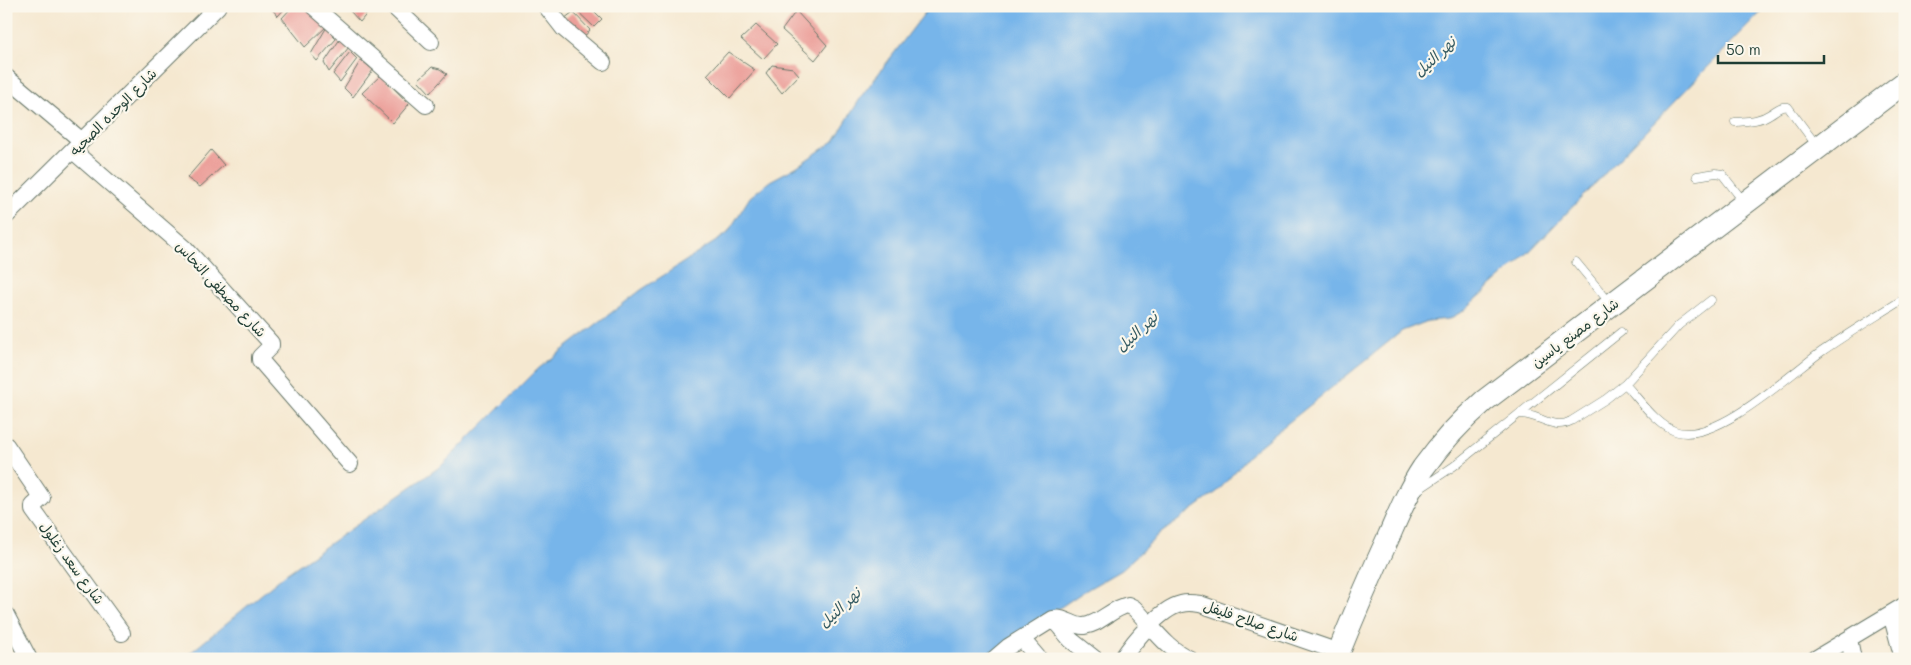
<svg xmlns="http://www.w3.org/2000/svg" width="1911" height="665" font-family="Mali,'Playpen Sans Arabic',sans-serif">
<style>
.water{fill:#77b5ea;stroke:#4b798f}
.building{fill:#eb9b96}
.lines{fill:none;stroke-linecap:round;stroke-linejoin:round}
.lane-casing{stroke:#6a796b;stroke-width:9}
.street-casing{stroke:#6a796b;stroke-width:18}
.secondary-casing{stroke:#6a796b;stroke-width:24}
.lane{stroke:#fff;stroke-width:8}
.street{stroke:#fff;stroke-width:16}
.secondary{stroke:#fff;stroke-width:22}
.labels{text-anchor:middle;stroke-width:4.5;stroke-linejoin:round;paint-order:stroke}
.street-label{font-size:14px;fill:#1f3d34;stroke:#fbf7ec}
.water-label{font-size:15px;font-style:italic;fill:#355b62;stroke:#fbf7ec}
</style>
<rect width="100%" height="100%" fill="#fbf7ec"/>
<filter id="ink" filterUnits="userSpaceOnUse"><feTurbulence type="fractalNoise" baseFrequency=".02" numOctaves="2"/><feDisplacementMap in="SourceGraphic" scale="10" xChannelSelector="R" yChannelSelector="G"/><feConvolveMatrix kernelMatrix="1 2 1 2 8 2 1 2 1" color-interpolation-filters="sRGB"/></filter>
<filter id="wash" filterUnits="userSpaceOnUse"><feTurbulence type="fractalNoise" baseFrequency=".0096" numOctaves="4" result="noise"/><feDisplacementMap in="SourceGraphic" scale="20" xChannelSelector="R" yChannelSelector="G"/><feGaussianBlur stdDeviation="1.12" result="paint"/><feColorMatrix in="noise" values="0 0 0 0 0 0 0 0 0 0 0 0 0 0 0 0 0 1.4 0 .05"/><feComposite in="paint" operator="in"/></filter>
<g filter="url(#wash)">
<rect width="100%" height="100%" fill="#f5e8d0"/>
<path class="water" d="M 930,6 L 1767,6 L 1523,258 L 1463,311 L 1449,319 L 1428,321 L 1402,331 L 1253,451 L 1218,491 L 1161,533 L 1121,570 L 1083,592 L 1005,645 L 988,659 L 183,659 L 286,574 L 441,466 L 538,369 L 641,290 L 727,234 L 750,197 L 770,181 L 796,167 L 834,141 L 863,94 Z"/>
<g id="blocks">
<path class="building" d="M 270,6 L 287,6 L 278,16 L 270,7 Z
M 293,6 L 311,6 L 328,25 L 336,39 L 317,61 L 311,54 L 328,25 L 305,47 L 282,18 Z
M 353,6 L 373,6 L 360,22 L 350,11 Z
M 572,6 L 589,6 L 602,19 L 594,27 Z
M 796,11 L 827,45 L 815,60 L 782,30 Z
M 573,12 L 590,30 L 583,38 L 564,19 Z
M 756,25 L 777,44 L 763,59 L 741,39 Z
M 340,39 L 349,47 L 329,72 L 324,63 Z
M 350,52 L 357,59 L 340,82 L 333,74 Z
M 728,52 L 755,70 L 730,98 L 707,75 Z
M 361,60 L 373,70 L 353,97 L 344,88 Z
M 772,65 L 793,68 L 799,75 L 782,93 L 766,73 Z
M 432,67 L 440,69 L 447,74 L 430,93 L 418,80 Z
M 381,75 L 409,104 L 393,123 L 362,93 Z
M 211,150 L 224,165 L 200,187 L 187,178 Z"/>
</g>
</g>
<g filter="url(#ink)">
<use href="#blocks" fill-opacity="0" stroke="#6a796b" stroke-width="1"/>
<g class="lines">
<g class="lane-casing">
<path id="lane" d="M 1735,122 C 1747,121 1760,121 1770,114 C 1777,110 1779,106 1788,107 L 1817,146
M 1697,176 L 1716,173 L 1722,174 L 1744,202
M 1576,262 L 1610,303
M 1625,384 C 1639,399 1658,427 1678,432 C 1718,442 1789,375 1821,352 C 1848,333 1877,316 1905,298
M 1519,414 C 1538,413 1552,431 1571,421 L 1606,399 L 1625,384 L 1679,325 L 1711,300
M 1418,490 L 1454,466 L 1621,332"/>
</g>
<g class="street-casing">
<path id="street" d="M 313,6 L 426,105
M 393,6 L 431,42
M 546,6 L 564,29 L 603,62
M 6,77 L 82,141
M 73,151 L 185,248 L 271,343 L 271,346 L 260,357 L 260,360 L 350,464
M 6,216 L 218,6
M 6,445 L 42,498 L 33,506 L 33,510 L 122,633
M 1891,614 L 1903,659
M 6,615 L 29,659
M 1053,619 L 1071,640 L 1095,659
M 1022,639 L 1039,659
M 1849,639 L 1853,659
M 994,659 L 1008,647 L 1053,619 C 1065,616 1073,627 1084,626 C 1100,624 1112,608 1128,605 L 1134,608 C 1152,626 1166,649 1190,659
M 1122,659 C 1134,641 1160,609 1181,604 C 1188,602 1194,603 1200,604 L 1339,652
M 1815,659 L 1905,605"/>
</g>
<g class="secondary-casing">
<path id="secondary" d="M 1336,659 C 1353,617 1370,577 1389,536 C 1399,513 1409,489 1423,468 C 1441,443 1461,421 1484,401 L 1905,82"/>
</g>
<use href="#lane" class="lane"/>
<use href="#street" class="street"/>
<use href="#secondary" class="secondary"/>
</g>
</g>
<g class="labels">
<g class="street-label">
<text transform="translate(113 112) rotate(-45)" y="5">شارع الوحده الصحيه</text>
<text transform="translate(221 289) rotate(47)" y="5">شارع مصطفى النحاس</text>
<text transform="translate(1575 333) rotate(-37)" y="5">شارع مصنع ياسين</text>
<text transform="translate(72 563) rotate(54)" y="5">شارع سعد زغلول</text>
<text transform="translate(1251 621) rotate(19)" y="5">شارع صلاح فليفل</text>
</g>
<g class="water-label">
<text transform="translate(1435 57) rotate(-43)" y="5">نهر النيل</text>
<text transform="translate(1137 332) rotate(-43)" y="5">نهر النيل</text>
<text transform="translate(840 608) rotate(-43)" y="5">نهر النيل</text>
</g>
</g>
<rect width="1911" height="665" fill="none" stroke="#fbf7ec" stroke-width="25"/>
<path d="M1718 55v8h106v-8" fill="none" stroke="#1f3d34" stroke-width="2.5"/>
<text x="1726" y="55" font-size="15" fill="#1f3d34" stroke="#fbf7ec" stroke-width="4" paint-order="stroke">50 m</text>
</svg>
